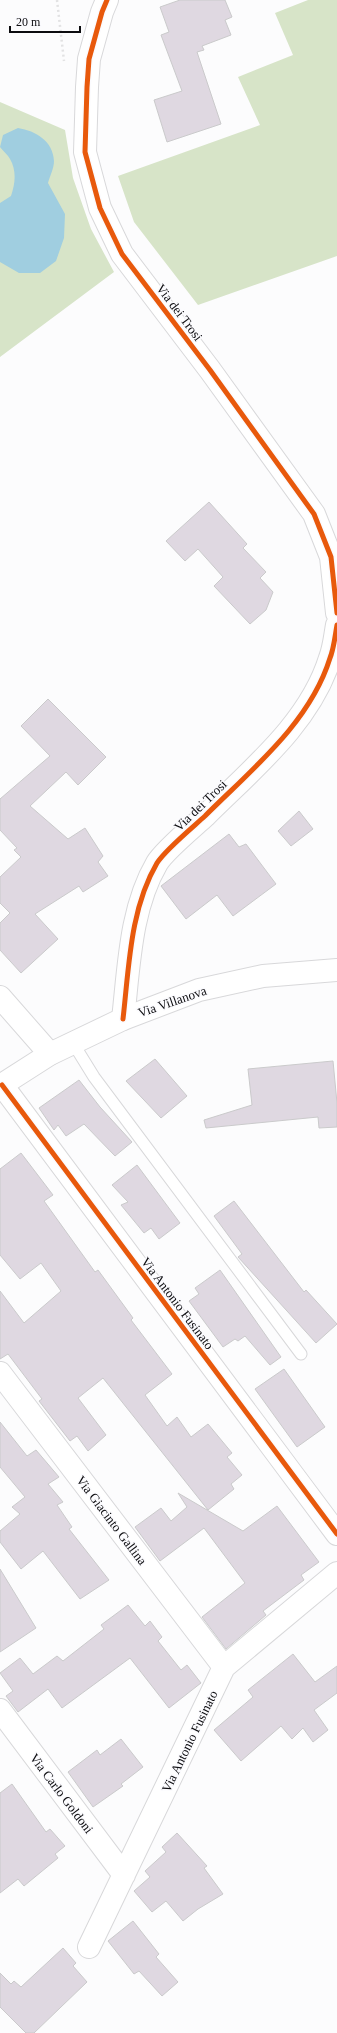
<svg xmlns="http://www.w3.org/2000/svg" width="337" height="2033" font-family="Georgia,serif">
<style>
.green{fill:#d7e4c8}
.water{fill:#a0cee0}
.building{fill:#dfd8e1;stroke:#cacacb}
.lines{fill:none;stroke-linecap:round;stroke-linejoin:round}
.service-casing{stroke:#d8d8da;stroke-width:13}
.minor-casing{stroke:#d8d8da;stroke-width:24}
.tertiary-casing{stroke:#d8d8da;stroke-width:24}
.path{stroke:#e2e2e3;stroke-width:2.5;stroke-dasharray:2 3;stroke-linecap:butt}
.service{stroke:#fff;stroke-width:11}
.minor{stroke:#fff;stroke-width:22}
.tertiary{stroke:#fff;stroke-width:22}
.cycleway-casing{stroke:#fbfbfe;stroke-width:8}
.cycleway{stroke:#e8590c;stroke-width:5}
.labels{text-anchor:middle;stroke-width:3;stroke-linejoin:round;paint-order:stroke}
.street-label{font-size:13px;fill:#0c0c0f;stroke:#fbfbfe}
</style>
<rect width="100%" height="100%" fill="#fcfcfd"/>
<path class="green" d="M 308,0 L 337,0 L 337,256 L 198,305 L 134,222 L 118,176 L 260,125 L 238,77 L 293,55 L 275,13 Z
M 0,102 L 65,130 L 73,178 L 91,229 L 114,272 L 0,357 Z"/>
<path class="water" d="M 18,128 C 36,131 53,141 54,161 C 54,168 50,176 48,183 L 65,214 L 64,238 L 56,261 L 40,273 L 19,273 L 0,262 L 0,203 L 11,196 C 15,184 17,171 10,159 C 8,155 3,151 0,147 L 3,135 Z"/>
<path class="building" d="M 180,0 L 225,0 L 232,17 L 225,20 L 231,35 L 202,46 L 204,50 L 197,52 L 221,124 L 167,142 L 154,100 L 182,91 L 161,35 L 169,32 L 160,7 Z
M 209,502 L 247,544 L 243,548 L 266,572 L 260,578 L 273,592 L 266,610 L 250,624 L 214,586 L 223,577 L 198,549 L 185,561 L 166,541 Z
M 48,699 L 106,757 L 78,785 L 66,772 L 30,806 L 68,839 L 85,828 L 103,856 L 98,862 L 108,876 L 83,892 L 79,886 L 35,914 L 58,939 L 21,973 L 0,950 L 0,923 L 10,913 L 0,903 L 0,877 L 21,857 L 14,850 L 17,848 L 0,830 L 0,799 L 50,756 L 21,726 Z
M 299,811 L 313,829 L 291,846 L 278,831 Z
M 229,834 L 239,847 L 246,844 L 276,884 L 233,916 L 217,895 L 186,919 L 161,886 Z
M 155,1059 L 187,1096 L 161,1118 L 126,1081 Z
M 333,1061 L 337,1103 L 337,1127 L 319,1128 L 318,1117 L 206,1128 L 204,1120 L 252,1105 L 248,1069 Z
M 79,1080 L 100,1107 L 132,1142 L 115,1156 L 84,1124 L 66,1136 L 58,1125 L 54,1130 L 39,1108 Z
M 21,1153 L 53,1195 L 44,1201 L 95,1272 L 98,1270 L 133,1318 L 131,1320 L 172,1374 L 145,1395 L 167,1426 L 177,1417 L 191,1437 L 208,1424 L 232,1453 L 227,1457 L 242,1475 L 231,1484 L 234,1489 L 208,1510 L 103,1378 L 78,1398 L 106,1435 L 88,1451 L 77,1436 L 70,1441 L 39,1401 L 42,1399 L 8,1354 L 0,1359 L 0,1291 L 24,1323 L 61,1291 L 41,1263 L 20,1279 L 0,1255 L 0,1169 Z
M 137,1165 L 180,1223 L 159,1239 L 151,1228 L 144,1233 L 121,1205 L 128,1202 L 112,1185 Z
M 234,1201 L 304,1292 L 306,1290 L 337,1324 L 316,1343 L 238,1257 L 242,1254 L 214,1216 Z
M 220,1270 L 281,1357 L 270,1365 L 245,1336 L 238,1341 L 235,1339 L 223,1347 L 189,1301 L 199,1294 L 195,1288 Z
M 284,1369 L 325,1427 L 297,1447 L 255,1389 Z
M 0,1422 L 27,1456 L 36,1450 L 59,1477 L 48,1484 L 63,1502 L 57,1505 L 72,1527 L 69,1529 L 109,1580 L 80,1599 L 43,1551 L 21,1569 L 0,1542 L 0,1531 L 20,1514 L 12,1507 L 25,1497 L 0,1467 Z
M 178,1493 L 243,1531 L 277,1506 L 319,1562 L 301,1575 L 304,1580 L 263,1611 L 266,1615 L 226,1649 L 202,1617 L 245,1583 L 204,1528 L 160,1561 L 135,1527 L 161,1508 L 171,1521 L 187,1507 Z
M 0,1569 L 36,1628 L 0,1652 Z
M 128,1605 L 145,1626 L 150,1621 L 162,1637 L 158,1641 L 181,1670 L 187,1665 L 201,1683 L 169,1708 L 130,1658 L 62,1708 L 48,1689 L 18,1712 L 6,1696 L 13,1691 L 0,1673 L 20,1658 L 33,1674 L 57,1656 L 63,1661 L 104,1629 L 101,1625 Z
M 293,1654 L 315,1682 L 337,1666 L 337,1693 L 314,1710 L 328,1730 L 313,1742 L 303,1728 L 292,1739 L 281,1726 L 241,1761 L 214,1730 L 253,1697 L 248,1690 Z
M 121,1739 L 143,1767 L 121,1784 L 123,1786 L 93,1807 L 68,1772 L 97,1750 L 100,1755 Z
M 12,1784 L 46,1832 L 50,1829 L 65,1846 L 55,1854 L 58,1858 L 24,1886 L 18,1879 L 0,1893 L 0,1793 Z
M 177,1833 L 207,1866 L 204,1868 L 223,1894 L 198,1909 L 183,1921 L 166,1901 L 152,1912 L 134,1891 L 150,1877 L 145,1871 L 166,1852 L 162,1847 Z
M 133,1921 L 159,1954 L 156,1957 L 178,1982 L 162,1996 L 139,1971 L 134,1974 L 108,1941 Z
M 63,1948 L 76,1963 L 73,1966 L 87,1982 L 34,2033 L 26,2033 L 0,2007 L 0,1973 L 11,1984 L 14,1981 L 21,1987 Z"/>
<g class="lines">
<g class="service-casing">
<path id="service" d="M 73,1043 L 94,1077 L 301,1354"/>
</g>
<g class="minor-casing">
<path id="minor" d="M 107,0 L 102,12 L 89,59 L 87,87 L 85,152 L 100,208 L 122,254 L 210,370 L 314,514 L 331,557 L 337,613
M 0,997 L 50,1054
M 123,1019 C 129,967 130,909 157,863 C 165,850 193,827 205,816 C 251,770 310,723 330,658 C 334,648 335,636 337,625
M 2,1085 L 337,1534
M 0,1373 L 224,1667
M 0,1710 L 124,1875
M 89,1947 L 224,1667 L 337,1573"/>
</g>
<g class="tertiary-casing">
<path id="tertiary" d="M 0,1086 L 50,1054 L 123,1019 L 199,990 L 263,976 L 337,970"/>
</g>
<path class="path" d="M 57,0 L 64,61"/>
<use href="#service" class="service"/>
<use href="#minor" class="minor"/>
<use href="#tertiary" class="tertiary"/>
<g class="cycleway-casing">
<path id="cycleway" d="M 107,0 L 102,12 L 89,59 L 87,87 L 85,152 L 100,208 L 122,254 L 210,370 L 314,514 L 331,557 L 337,613
M 123,1019 C 129,967 130,909 157,863 C 165,850 193,827 205,816 C 251,770 310,723 330,658 C 334,648 335,636 337,625
M 2,1085 L 337,1534"/>
</g>
<use href="#cycleway" class="cycleway"/>
</g>
<g class="labels">
<g class="street-label">
<text transform="translate(180 312) rotate(53)" y="5">Via dei Trosi</text>
<text transform="translate(200 805) rotate(-44)" y="5">Via dei Trosi</text>
<text transform="translate(172 1001) rotate(-19)" y="5">Via Villanova</text>
<text transform="translate(178 1303) rotate(53)" y="5">Via Antonio Fusinato</text>
<text transform="translate(112 1520) rotate(53)" y="5">Via Giacinto Gallina</text>
<text transform="translate(189 1741) rotate(-64)" y="5">Via Antonio Fusinato</text>
<text transform="translate(62 1793) rotate(53)" y="5">Via Carlo Goldoni</text>
</g>
</g>
<path d="M10 26v6h70v-6" fill="none" stroke="#0c0c0f" stroke-width="2"/>
<text x="16" y="26" font-size="12" fill="#0c0c0f" stroke="#fbfbfe" stroke-width="3" paint-order="stroke">20 m</text>
</svg>
